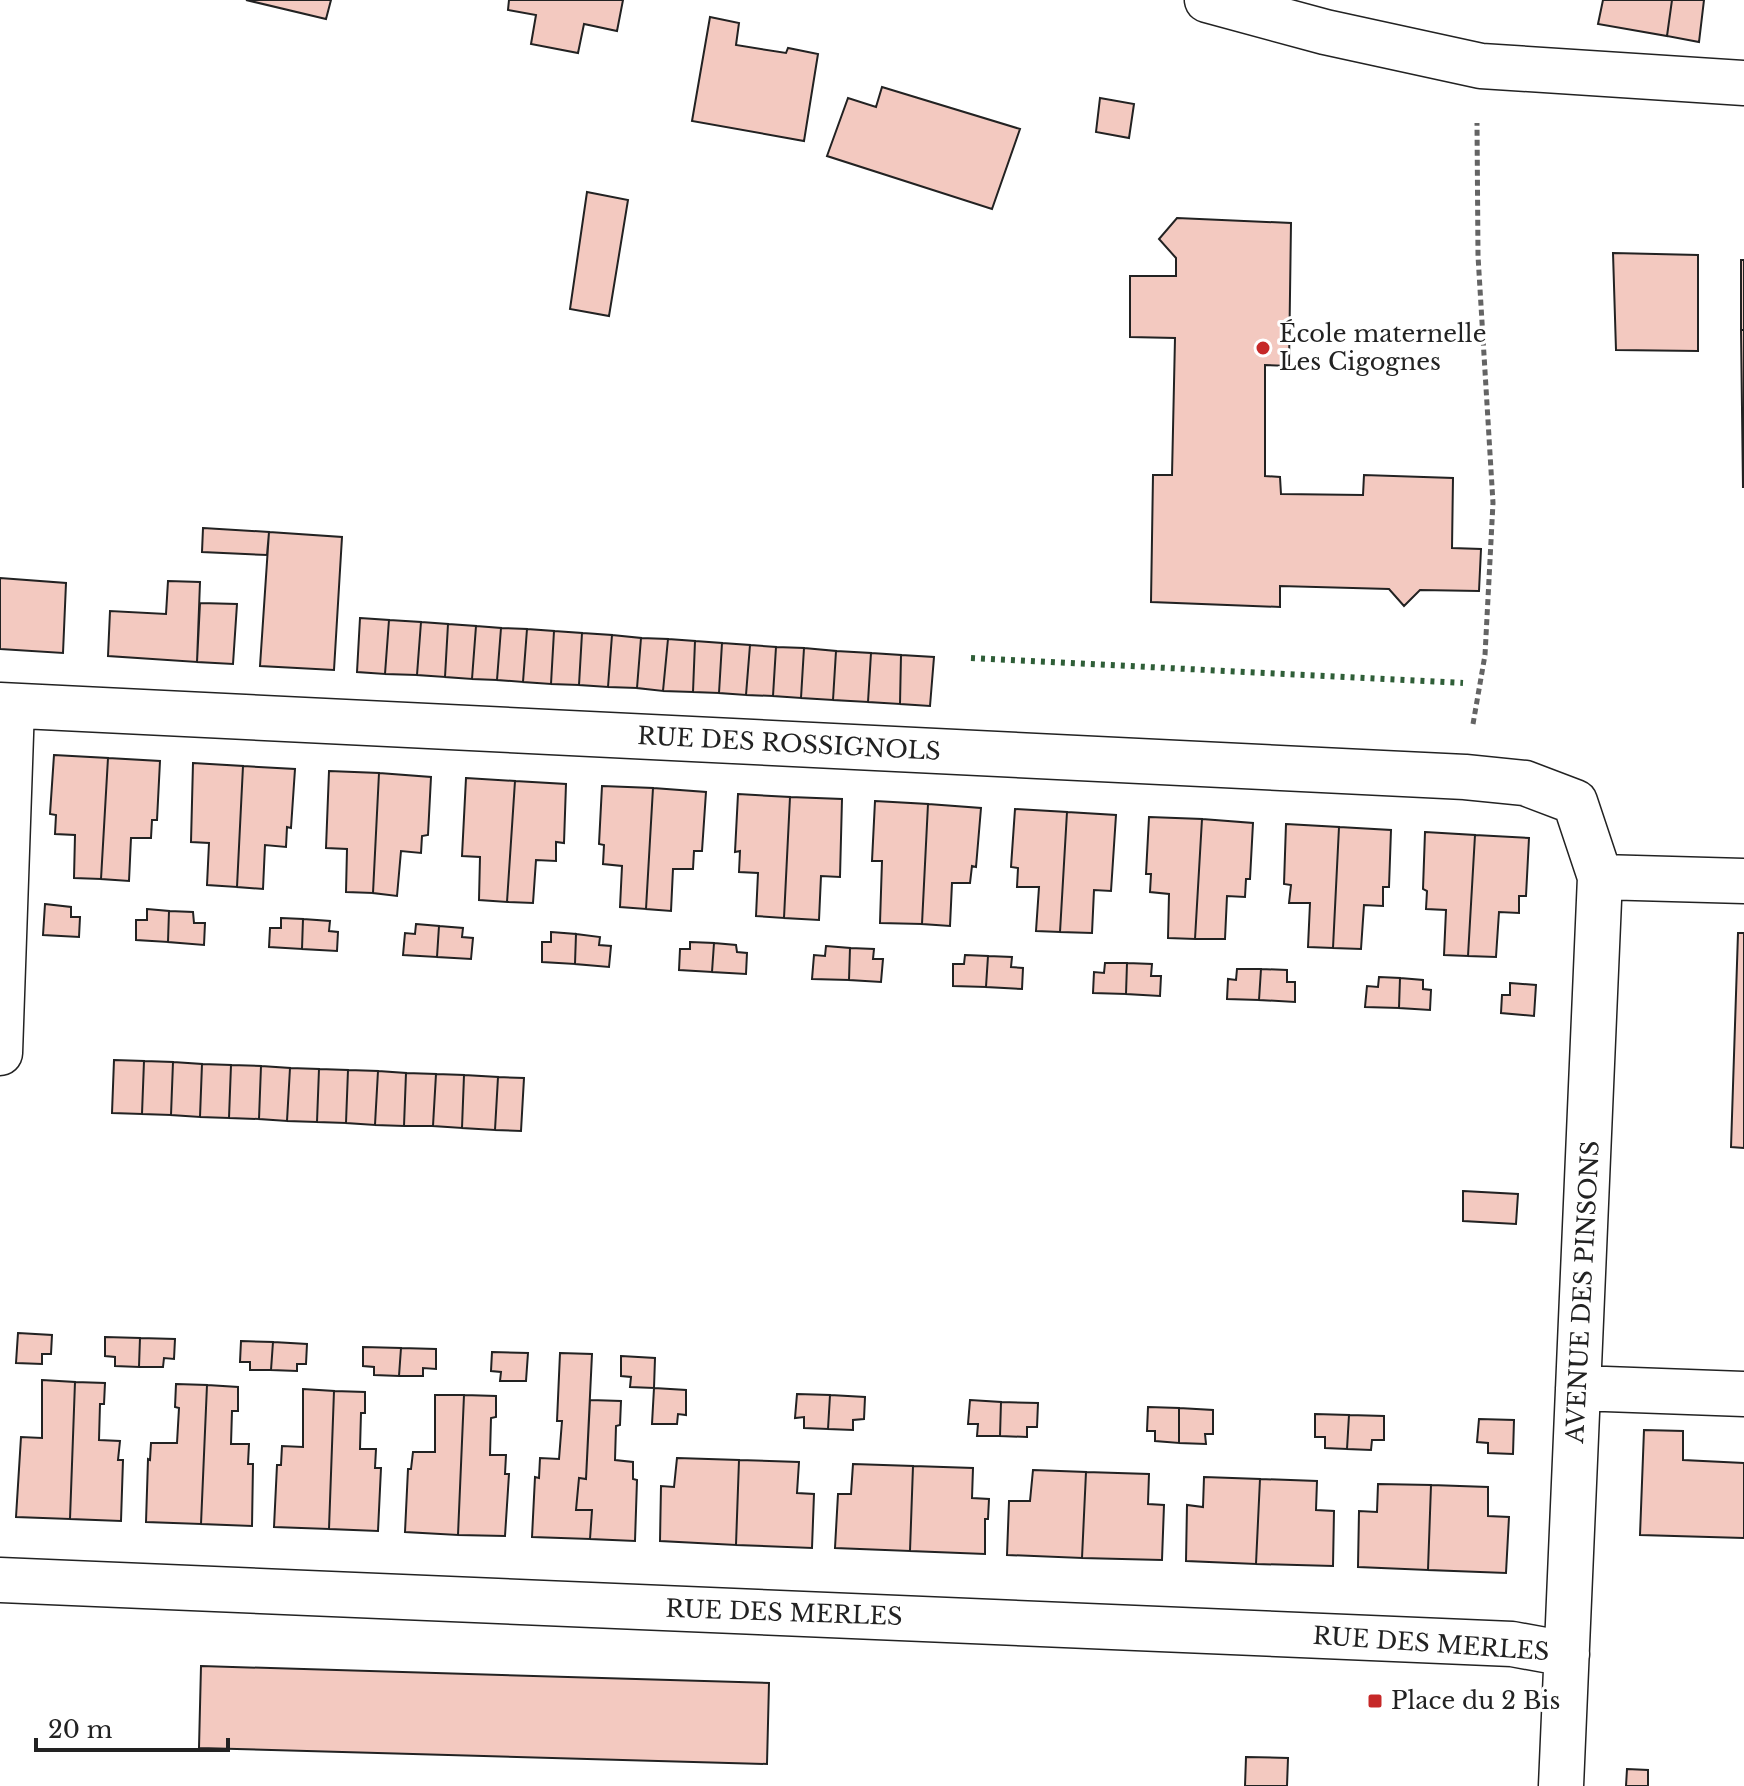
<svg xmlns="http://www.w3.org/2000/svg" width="1744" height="1786" font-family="'Libre Baskerville',serif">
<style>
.building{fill:#f3c9c0;stroke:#222;stroke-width:2}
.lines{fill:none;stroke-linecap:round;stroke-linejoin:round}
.minor-casing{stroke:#222;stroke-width:47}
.tertiary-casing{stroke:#222;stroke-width:47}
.path{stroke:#646464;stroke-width:5;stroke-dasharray:6 4;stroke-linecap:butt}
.minor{stroke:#fff;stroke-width:44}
.tertiary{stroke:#fff;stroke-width:44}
.hedge{stroke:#2f5e38;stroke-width:6;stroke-dasharray:4 6;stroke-linecap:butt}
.poi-dot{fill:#c62828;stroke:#fff;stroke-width:3}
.labels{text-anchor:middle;stroke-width:6;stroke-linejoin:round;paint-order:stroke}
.poi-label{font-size:24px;fill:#222;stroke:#fff;text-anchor:start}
.street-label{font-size:24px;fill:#222;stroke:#fff}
</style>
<rect width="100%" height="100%" fill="#fff"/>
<path class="building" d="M 246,0 L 331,0 L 326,19 Z
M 509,0 L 623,0 L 617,31 L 584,24 L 578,53 L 531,44 L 536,15 L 508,10 Z
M 1603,0 L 1672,0 L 1667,36 L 1598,24 Z
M 1672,0 L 1704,0 L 1699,42 L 1667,36 Z
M 710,17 L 739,23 L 736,45 L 786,53 L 788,48 L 818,54 L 804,141 L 692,121 Z
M 882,87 L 1020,129 L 992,209 L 827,156 L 848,98 L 876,107 Z
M 1100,98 L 1134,104 L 1129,138 L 1096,132 Z
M 587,192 L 628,200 L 609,316 L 570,309 Z
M 1177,218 L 1291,223 L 1289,366 L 1265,365 L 1265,476 L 1280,477 L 1281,494 L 1363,495 L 1364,475 L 1453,478 L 1452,548 L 1481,549 L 1479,591 L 1420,590 L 1404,606 L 1389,589 L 1280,586 L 1280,607 L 1151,602 L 1153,475 L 1172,475 L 1175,338 L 1130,337 L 1130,276 L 1176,276 L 1176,258 L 1159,239 Z
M 1613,253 L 1698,255 L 1698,351 L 1616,350 Z
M 1741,260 L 1744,260 L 1744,330 L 1741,330 Z
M 1741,330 L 1744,330 L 1744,487 L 1743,487 Z
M 203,528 L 269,532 L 267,555 L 202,552 Z
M 269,532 L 342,537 L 334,670 L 260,666 Z
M 0,578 L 66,583 L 63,653 L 0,649 Z
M 168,581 L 200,582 L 197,662 L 108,656 L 110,611 L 166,614 Z
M 200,603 L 237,604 L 233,664 L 197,662 Z
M 360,618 L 389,620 L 385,674 L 357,672 Z
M 389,620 L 421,622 L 417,675 L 385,674 Z
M 421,622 L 448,624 L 445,677 L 417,675 Z
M 448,624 L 476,626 L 472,679 L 445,677 Z
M 476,626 L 501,628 L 497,680 L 472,679 Z
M 501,628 L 527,629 L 523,682 L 497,680 Z
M 527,629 L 554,631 L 551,684 L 523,682 Z
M 554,631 L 582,633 L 579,685 L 551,684 Z
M 582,633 L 612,635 L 608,687 L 579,685 Z
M 612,635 L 641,638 L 637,688 L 608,687 Z
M 641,638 L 668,639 L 663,691 L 637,688 Z
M 668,639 L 695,641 L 693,692 L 663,691 Z
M 695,641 L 722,643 L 719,693 L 693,692 Z
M 722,643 L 750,645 L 746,695 L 719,693 Z
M 750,645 L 776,647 L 773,696 L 746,695 Z
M 776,647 L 804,648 L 801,698 L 773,696 Z
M 804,648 L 836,651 L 833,700 L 801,698 Z
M 836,651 L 871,653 L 868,702 L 833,700 Z
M 871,653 L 901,655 L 900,704 L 868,702 Z
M 901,655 L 934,657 L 930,706 L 900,704 Z
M 54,755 L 108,758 L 101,879 L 74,878 L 75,835 L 55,834 L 56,815 L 50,814 Z
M 108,758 L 160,761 L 157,820 L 152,820 L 151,838 L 131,838 L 129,881 L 101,879 Z
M 193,763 L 243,766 L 237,887 L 207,885 L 209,843 L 191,842 Z
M 243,766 L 295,769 L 291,828 L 287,827 L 286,847 L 265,845 L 263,889 L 237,887 Z
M 329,771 L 379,773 L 373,893 L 346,892 L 347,849 L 326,848 Z
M 379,773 L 431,777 L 428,835 L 422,836 L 421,853 L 401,851 L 397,896 L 373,893 Z
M 466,778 L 515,781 L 507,902 L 479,900 L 480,857 L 462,856 Z
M 515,781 L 566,784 L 564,843 L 556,842 L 556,861 L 536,860 L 533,903 L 507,902 Z
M 602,786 L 653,788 L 646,909 L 620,907 L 622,866 L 603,864 L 604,845 L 599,844 Z
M 653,788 L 706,792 L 702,851 L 694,851 L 693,869 L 673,869 L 671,911 L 646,909 Z
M 738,794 L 790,797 L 784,918 L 756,916 L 758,873 L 739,872 L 740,851 L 735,852 Z
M 790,797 L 842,799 L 840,877 L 821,876 L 819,920 L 784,918 Z
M 875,801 L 928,804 L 922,924 L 880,923 L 882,861 L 872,861 Z
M 928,804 L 981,808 L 976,867 L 972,866 L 970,883 L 952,883 L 950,926 L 922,924 Z
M 1015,809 L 1067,812 L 1060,932 L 1036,931 L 1039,887 L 1017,887 L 1018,868 L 1011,867 Z
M 1067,812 L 1116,815 L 1111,891 L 1094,890 L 1092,933 L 1060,932 Z
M 1149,817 L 1202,819 L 1195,939 L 1168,938 L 1169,894 L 1150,892 L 1151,874 L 1146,874 Z
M 1202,819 L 1253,823 L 1250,879 L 1246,879 L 1245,897 L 1227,896 L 1225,939 L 1195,939 Z
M 1286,824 L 1339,827 L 1333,948 L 1308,947 L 1310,903 L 1289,903 L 1291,885 L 1284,884 Z
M 1339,827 L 1391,830 L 1389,887 L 1383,887 L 1383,906 L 1364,905 L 1361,949 L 1333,948 Z
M 1425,832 L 1475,835 L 1468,956 L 1444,955 L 1446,910 L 1426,909 L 1427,891 L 1423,889 Z
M 1475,835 L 1529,838 L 1526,896 L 1519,896 L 1519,913 L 1499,912 L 1496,957 L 1468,956 Z
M 45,904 L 71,907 L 71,917 L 80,917 L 79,937 L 43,935 Z
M 147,909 L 169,911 L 168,942 L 136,940 L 136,920 L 147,920 Z
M 169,911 L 193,912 L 194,923 L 205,923 L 204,945 L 168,942 Z
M 281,918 L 303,919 L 302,949 L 269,947 L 270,928 L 281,928 Z
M 303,919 L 330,921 L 329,931 L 338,932 L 337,951 L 302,949 Z
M 416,924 L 439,926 L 437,957 L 403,955 L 405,933 L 415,934 Z
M 439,926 L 463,928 L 462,937 L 473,938 L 471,959 L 437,957 Z
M 551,932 L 576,934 L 575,964 L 542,962 L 542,942 L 551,942 Z
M 1738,933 L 1744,933 L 1744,1148 L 1731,1147 Z
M 576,934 L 600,937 L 599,945 L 611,946 L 609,967 L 575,964 Z
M 690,942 L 714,943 L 712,972 L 679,970 L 680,949 L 690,949 Z
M 714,943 L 736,945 L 737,952 L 747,953 L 746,974 L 712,972 Z
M 826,946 L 850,948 L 849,980 L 812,979 L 814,955 L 825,956 Z
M 850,948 L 874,949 L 873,959 L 883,959 L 881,982 L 849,980 Z
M 965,955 L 988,956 L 986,987 L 953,986 L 953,964 L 964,964 Z
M 988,956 L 1012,957 L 1011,967 L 1023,968 L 1022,989 L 986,987 Z
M 1105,963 L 1127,963 L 1126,994 L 1093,993 L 1094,972 L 1104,973 Z
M 1127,963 L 1152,964 L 1151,976 L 1161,976 L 1160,996 L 1126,994 Z
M 1237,969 L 1261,969 L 1259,1000 L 1227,999 L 1228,979 L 1236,980 Z
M 1261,969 L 1287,970 L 1287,982 L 1295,982 L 1295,1002 L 1259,1000 Z
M 1379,977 L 1400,978 L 1399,1008 L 1365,1007 L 1367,986 L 1378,987 Z
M 1400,978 L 1423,980 L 1423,989 L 1431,990 L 1430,1010 L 1399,1008 Z
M 1510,983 L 1536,985 L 1534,1016 L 1501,1013 L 1502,995 L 1510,995 Z
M 114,1060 L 144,1061 L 142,1114 L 112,1113 Z
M 144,1061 L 173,1062 L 171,1115 L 142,1114 Z
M 173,1062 L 202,1064 L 200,1117 L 171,1115 Z
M 202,1064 L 231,1065 L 229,1118 L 200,1117 Z
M 231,1065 L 261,1066 L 259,1119 L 229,1118 Z
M 261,1066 L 290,1068 L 287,1121 L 259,1119 Z
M 290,1068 L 319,1069 L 317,1122 L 287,1121 Z
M 319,1069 L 348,1070 L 346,1123 L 317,1122 Z
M 348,1070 L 378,1071 L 375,1125 L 346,1123 Z
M 378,1071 L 406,1073 L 404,1126 L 375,1125 Z
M 406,1073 L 436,1074 L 433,1126 L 404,1126 Z
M 436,1074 L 464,1075 L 462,1128 L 433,1126 Z
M 464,1075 L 498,1077 L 495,1130 L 462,1128 Z
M 498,1077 L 524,1078 L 521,1131 L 495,1130 Z
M 1463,1191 L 1518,1194 L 1516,1224 L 1463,1221 Z
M 18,1333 L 52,1335 L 51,1354 L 42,1354 L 42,1364 L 16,1363 Z
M 105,1337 L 140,1338 L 139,1367 L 115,1366 L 115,1357 L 105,1356 Z
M 140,1338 L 175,1339 L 174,1359 L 164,1358 L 163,1367 L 139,1367 Z
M 241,1341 L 273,1342 L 271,1370 L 250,1370 L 250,1362 L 240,1362 Z
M 273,1342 L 307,1344 L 306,1364 L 297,1364 L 297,1371 L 271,1370 Z
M 363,1347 L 401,1348 L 399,1376 L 374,1375 L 374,1367 L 363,1366 Z
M 401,1348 L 436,1349 L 436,1369 L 423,1368 L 423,1376 L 399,1376 Z
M 492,1352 L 528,1353 L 526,1381 L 500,1381 L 501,1372 L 491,1371 Z
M 560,1353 L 592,1354 L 586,1479 L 579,1478 L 576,1510 L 592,1510 L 590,1539 L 532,1537 L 535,1477 L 539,1478 L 540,1458 L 559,1459 L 562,1421 L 557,1421 Z
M 621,1356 L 655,1358 L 654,1388 L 630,1387 L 631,1377 L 621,1376 Z
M 42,1380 L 75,1382 L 70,1519 L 16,1517 L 21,1437 L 42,1438 Z
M 75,1382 L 105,1383 L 104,1404 L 100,1404 L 99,1440 L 120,1441 L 118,1460 L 123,1460 L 121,1521 L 70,1519 Z
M 176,1384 L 207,1385 L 201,1524 L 146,1522 L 148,1459 L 150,1460 L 151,1443 L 177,1443 L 179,1408 L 175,1407 Z
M 207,1385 L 238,1387 L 238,1411 L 232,1411 L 231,1444 L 249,1444 L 248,1464 L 253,1464 L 252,1526 L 201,1524 Z
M 654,1388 L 686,1390 L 686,1415 L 678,1414 L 677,1424 L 652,1424 Z
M 303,1389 L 334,1391 L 329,1529 L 274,1527 L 277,1465 L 281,1465 L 282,1446 L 303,1447 Z
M 334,1391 L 365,1392 L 365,1413 L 361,1413 L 360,1449 L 376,1449 L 375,1468 L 381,1468 L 378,1531 L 329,1529 Z
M 797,1394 L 830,1395 L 828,1429 L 804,1428 L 804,1417 L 795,1418 Z
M 435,1395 L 464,1395 L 458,1535 L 405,1532 L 408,1469 L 411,1469 L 413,1452 L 435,1452 Z
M 464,1395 L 496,1396 L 496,1417 L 491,1418 L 490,1455 L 506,1455 L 505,1474 L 509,1474 L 505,1536 L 458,1535 Z
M 830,1395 L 865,1397 L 864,1419 L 853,1420 L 853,1430 L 828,1429 Z
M 590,1400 L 621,1401 L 620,1425 L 616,1426 L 615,1460 L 633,1462 L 633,1479 L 637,1480 L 635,1541 L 590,1539 L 592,1510 L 576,1510 L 579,1478 L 586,1479 Z
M 970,1400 L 1001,1402 L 1000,1436 L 977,1436 L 978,1424 L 968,1424 Z
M 1001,1402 L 1038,1403 L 1037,1427 L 1027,1427 L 1027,1437 L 1000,1436 Z
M 1148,1407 L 1179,1408 L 1179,1443 L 1155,1441 L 1155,1431 L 1147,1431 Z
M 1179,1408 L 1213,1410 L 1213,1434 L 1205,1434 L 1206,1444 L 1179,1443 Z
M 1315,1414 L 1349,1415 L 1347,1449 L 1325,1448 L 1325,1437 L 1315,1437 Z
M 1349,1415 L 1384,1416 L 1384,1440 L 1372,1440 L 1371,1450 L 1347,1449 Z
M 1479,1419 L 1514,1420 L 1513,1454 L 1488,1453 L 1488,1443 L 1477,1442 Z
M 1644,1430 L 1683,1431 L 1683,1460 L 1744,1463 L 1744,1538 L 1640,1535 Z
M 677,1458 L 739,1460 L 736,1545 L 660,1541 L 661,1486 L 674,1487 Z
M 739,1460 L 799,1462 L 797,1493 L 814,1494 L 812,1548 L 736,1545 Z
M 853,1464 L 913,1466 L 910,1551 L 835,1548 L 838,1494 L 851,1494 Z
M 913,1466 L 973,1468 L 972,1498 L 989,1499 L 988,1519 L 985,1519 L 985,1554 L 910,1551 Z
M 1033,1470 L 1086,1472 L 1082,1558 L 1007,1555 L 1009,1501 L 1030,1501 Z
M 1086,1472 L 1149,1474 L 1148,1504 L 1164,1505 L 1162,1560 L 1082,1558 Z
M 1204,1477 L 1260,1479 L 1256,1564 L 1186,1561 L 1187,1505 L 1203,1507 Z
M 1260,1479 L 1317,1481 L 1316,1510 L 1334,1511 L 1333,1566 L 1256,1564 Z
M 1378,1484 L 1431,1485 L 1428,1570 L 1358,1567 L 1359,1511 L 1377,1512 Z
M 1431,1485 L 1488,1487 L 1488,1516 L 1509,1517 L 1506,1573 L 1428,1570 Z
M 201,1666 L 769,1683 L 767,1764 L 199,1748 Z
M 1246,1757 L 1288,1758 L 1287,1786 L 1245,1786 Z
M 1627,1769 L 1648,1770 L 1648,1786 L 1626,1786 Z"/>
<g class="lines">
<g class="minor-casing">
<path id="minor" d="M 0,705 L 1465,777 L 1525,783 L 1575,802 L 1600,877 L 1561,1786
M 1600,877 L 1744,881
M 0,1053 L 12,706
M 1578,1388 L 1744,1394
M 0,1580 L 1512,1644 L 1567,1654"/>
</g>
<g class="tertiary-casing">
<path id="tertiary" d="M 1207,0 L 1325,32 L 1481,66 L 1744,83"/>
</g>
<path class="path" d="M 1473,724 L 1485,655 L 1493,503 L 1478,256 L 1477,123"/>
<use href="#minor" class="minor"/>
<use href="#tertiary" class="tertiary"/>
<path class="hedge" d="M 971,658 L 1463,683"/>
</g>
<g class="poi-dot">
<circle cx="1263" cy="348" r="8"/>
<rect x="1367" y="1693" width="16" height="16" rx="4"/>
</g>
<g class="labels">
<g class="poi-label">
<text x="1279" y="342">École maternelle<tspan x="1279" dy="28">Les Cigognes</tspan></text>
<text x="1391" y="1709">Place du 2 Bis</text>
</g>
<g class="street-label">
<text transform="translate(789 744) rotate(3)" y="8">RUE DES ROSSIGNOLS</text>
<text transform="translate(1583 1292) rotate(-87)" y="8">AVENUE DES PINSONS</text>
<text transform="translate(784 1613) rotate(2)" y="8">RUE DES MERLES</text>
<text transform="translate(1431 1644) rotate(4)" y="8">RUE DES MERLES</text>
</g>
</g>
<path d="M36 1738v12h192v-12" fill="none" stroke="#222222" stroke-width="4"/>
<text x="48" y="1738" font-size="24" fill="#222222" stroke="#ffffff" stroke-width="6" paint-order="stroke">20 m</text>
</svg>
